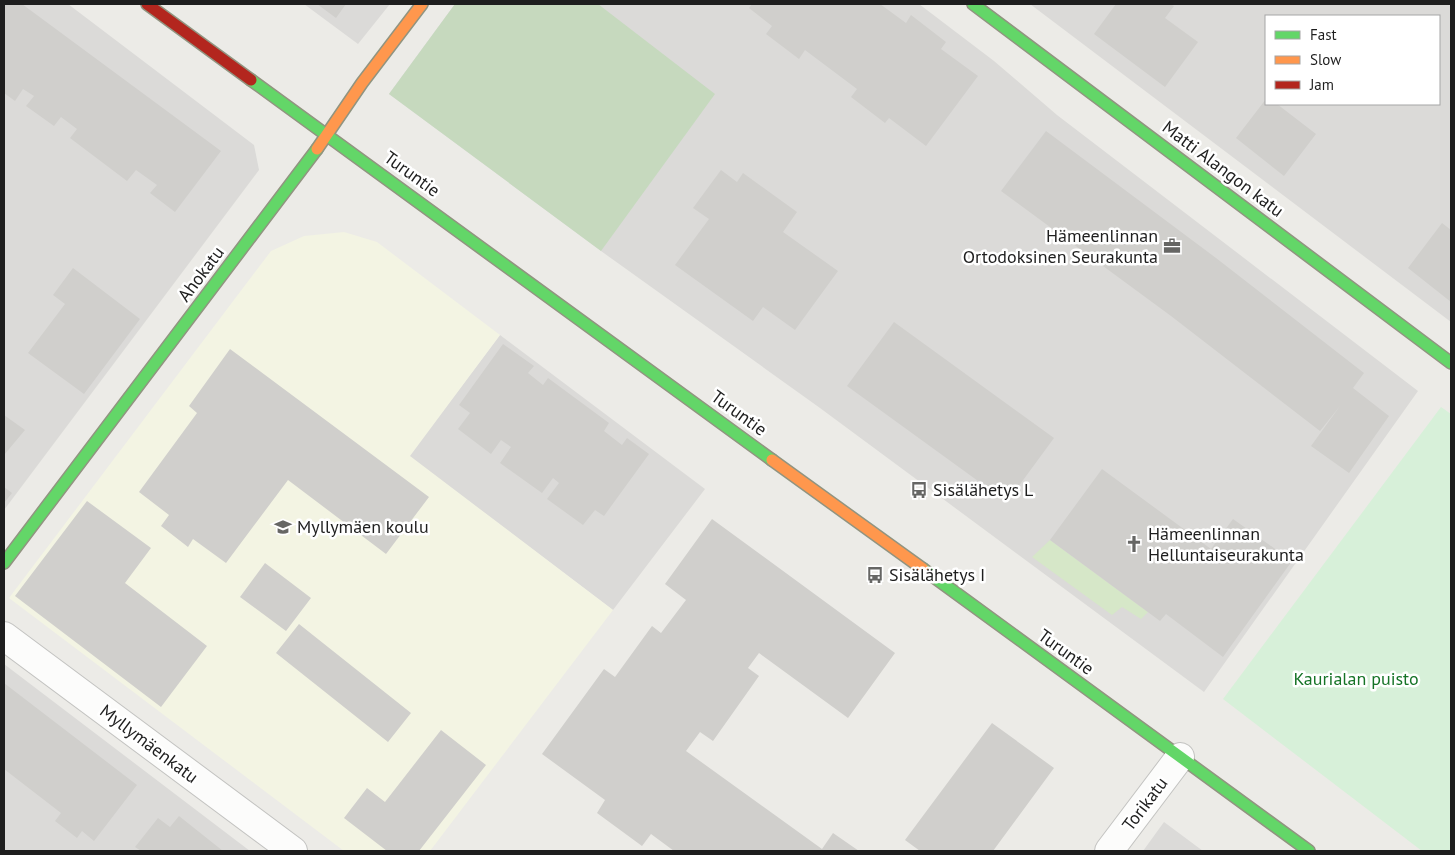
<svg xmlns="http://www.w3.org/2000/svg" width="1455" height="855" font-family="'PT Sans',sans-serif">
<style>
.residential{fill:#dbdad8;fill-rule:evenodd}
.education{fill:#f3f4e3}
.grass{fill:#d6e7c8}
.forest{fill:#c6d9be}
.park{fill:#d7f0d9}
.building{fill:#d0cfcc}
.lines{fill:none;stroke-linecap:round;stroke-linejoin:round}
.street-casing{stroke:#c3c3c1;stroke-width:30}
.fast-casing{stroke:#919480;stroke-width:14}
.slow-casing{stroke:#919480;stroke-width:14}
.jam-casing{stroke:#919480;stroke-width:14}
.street{stroke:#fcfcfb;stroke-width:28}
.fast{stroke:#63d668;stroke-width:11}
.slow{stroke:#ff974d;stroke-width:11}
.jam{stroke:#b3261e;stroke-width:11}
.labels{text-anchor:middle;stroke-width:5;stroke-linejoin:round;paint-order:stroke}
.street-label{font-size:18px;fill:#1e1e1e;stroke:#fff}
.poi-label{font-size:18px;fill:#1e1e1e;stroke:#fff;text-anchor:start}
.park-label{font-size:18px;fill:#157326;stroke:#fff}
</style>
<rect width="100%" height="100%" fill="#ecebe7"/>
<path class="residential" d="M 4,4 L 68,4 L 254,145 L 259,170 L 4,510 Z
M 304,4 L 390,4 L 358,44 Z
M 455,4 L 919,4 L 994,61 L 1057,115 L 1418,391 L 1204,692 L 820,408 L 601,251 L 389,94 Z
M 1030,4 L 1451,4 L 1451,322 ZM 1266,16 L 1439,16 L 1439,104 L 1266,104 Z
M 500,335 L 705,489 L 613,610 L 409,456 Z
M 4,664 L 250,851 L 4,851 Z
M 1164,822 L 1203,851 L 1143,851 Z"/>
<path class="education" d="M 344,232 L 377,242 L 500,335 L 410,456 L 613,610 L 430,851 L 344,851 L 9,598 L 271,251 L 304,236 Z"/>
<path class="grass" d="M 1050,540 L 1148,612 L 1141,619 L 1122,607 L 1112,615 L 1032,557 Z"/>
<path class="forest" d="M 455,4 L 598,4 L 715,94 L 601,251 L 389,94 Z"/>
<path class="park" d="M 1441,407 L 1451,414 L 1451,851 L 1422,851 L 1223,699 Z"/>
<path class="building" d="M 4,4 L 22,4 L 221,151 L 175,212 L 150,193 L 157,185 L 136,170 L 127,181 L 70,138 L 77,129 L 61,117 L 54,126 L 26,106 L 34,96 L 23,89 L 15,101 L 4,93 Z
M 317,4 L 346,4 L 336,18 Z
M 752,4 L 880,4 L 906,23 L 911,15 L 946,42 L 941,49 L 978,76 L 926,146 L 889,118 L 885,123 L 851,97 L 857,89 L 805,50 L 799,59 L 766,34 L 772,26 L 749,8 Z
M 1116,4 L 1170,4 L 1174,6 L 1165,18 L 1198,42 L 1165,87 L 1094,34 Z
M 1266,99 L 1266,104 L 1277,104 L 1316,134 L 1284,176 L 1236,138 Z
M 1046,131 L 1216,258 L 1364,373 L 1353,388 L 1389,416 L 1349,473 L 1311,446 L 1340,406 L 1320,431 L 1171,316 L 1001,191 Z
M 721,170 L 737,182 L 743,173 L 797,212 L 783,232 L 838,271 L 795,330 L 763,307 L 753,321 L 675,265 L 709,219 L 693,208 Z
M 1442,223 L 1451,230 L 1451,302 L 1408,268 Z
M 73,268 L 140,319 L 84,394 L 28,353 L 65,304 L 53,295 Z
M 894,322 L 1054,438 L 1007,502 L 847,386 Z
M 503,344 L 534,366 L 528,373 L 543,385 L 548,378 L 609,423 L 604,431 L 622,445 L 627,438 L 649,454 L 604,516 L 595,510 L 583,525 L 547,499 L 559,483 L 553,478 L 542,493 L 500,463 L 511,447 L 501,440 L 491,454 L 458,429 L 470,413 L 459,405 Z
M 230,349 L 429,497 L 386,554 L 288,480 L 226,563 L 193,539 L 188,547 L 161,526 L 169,515 L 139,492 L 197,413 L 189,406 Z
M 4,415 L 25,430 L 4,455 Z
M 1102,469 L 1211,549 L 1233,519 L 1292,561 L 1223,657 L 1166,614 L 1160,621 L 1050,540 Z
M 4,487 L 12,493 L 4,503 Z
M 87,501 L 151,548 L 125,583 L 207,646 L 161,707 L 15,596 Z
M 712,519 L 895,653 L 848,718 L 759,653 L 748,668 L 759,676 L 713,741 L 700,732 L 686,751 L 822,849 L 833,833 L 859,851 L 674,851 L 651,834 L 642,846 L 597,813 L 605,800 L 542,754 L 604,669 L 615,677 L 652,626 L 661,633 L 686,600 L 665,584 Z
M 265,563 L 311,598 L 286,631 L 240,597 Z
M 299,624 L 411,713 L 388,742 L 276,653 Z
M 4,683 L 137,785 L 94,841 L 82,831 L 77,838 L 55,821 L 61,813 L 4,769 Z
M 992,723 L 1054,768 L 993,851 L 920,851 L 905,840 Z
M 441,730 L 486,765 L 419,851 L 387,851 L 344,818 L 367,788 L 385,802 Z
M 179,816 L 223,851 L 141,851 L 135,847 L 158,818 L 170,827 Z"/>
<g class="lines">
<g class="street-casing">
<path id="street" d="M 4,636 L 293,851
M 1109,851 L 1180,757"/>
</g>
<g class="fast-casing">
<path id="fast" d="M 973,4 L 1451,363
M 251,80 L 772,460
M 4,563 L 317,149
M 923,569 L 1309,851"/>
</g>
<g class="slow-casing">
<path id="slow" d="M 317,149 L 362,83 L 422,4
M 772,460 L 923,569"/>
</g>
<g class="jam-casing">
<path id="jam" d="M 147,4 L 251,80"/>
</g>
<use href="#street" class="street"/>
<use href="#fast" class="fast"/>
<use href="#slow" class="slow"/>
<use href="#jam" class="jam"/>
</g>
<defs>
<g id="office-bare" transform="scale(1.35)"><path d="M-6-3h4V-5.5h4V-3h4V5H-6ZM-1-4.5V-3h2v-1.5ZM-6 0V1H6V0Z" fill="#666664" stroke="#fff" stroke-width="2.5" paint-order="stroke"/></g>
<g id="bus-bare" transform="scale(1.35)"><path d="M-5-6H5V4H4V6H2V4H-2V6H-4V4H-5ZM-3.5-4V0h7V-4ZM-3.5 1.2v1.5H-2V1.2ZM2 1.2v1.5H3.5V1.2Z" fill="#666664" stroke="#fff" stroke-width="2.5" paint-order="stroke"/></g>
<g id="school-bare" transform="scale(1.35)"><path d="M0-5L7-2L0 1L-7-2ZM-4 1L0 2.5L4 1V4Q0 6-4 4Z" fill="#666664" stroke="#fff" stroke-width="2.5" paint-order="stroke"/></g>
<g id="church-bare" transform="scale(1.35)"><path d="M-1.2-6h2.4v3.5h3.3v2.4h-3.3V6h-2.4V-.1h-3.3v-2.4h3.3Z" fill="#666664" stroke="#fff" stroke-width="2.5" paint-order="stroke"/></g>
</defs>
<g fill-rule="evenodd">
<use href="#office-bare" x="1172" y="246"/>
<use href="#bus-bare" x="919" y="490"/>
<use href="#school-bare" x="283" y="527"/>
<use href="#church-bare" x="1134" y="544"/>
<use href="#bus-bare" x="875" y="575"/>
</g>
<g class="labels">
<g class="street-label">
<text transform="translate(1223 169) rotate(37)" y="6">Matti Alangon katu</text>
<text transform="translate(412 174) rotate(36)" y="6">Turuntie</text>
<text transform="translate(201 274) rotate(-53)" y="6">Ahokatu</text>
<text transform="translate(739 413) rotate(36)" y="6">Turuntie</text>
<text transform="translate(1066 652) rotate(36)" y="6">Turuntie</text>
<text transform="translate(149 744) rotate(37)" y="6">Myllymäenkatu</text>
<text transform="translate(1145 804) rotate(-53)" y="6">Torikatu</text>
</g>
<g class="poi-label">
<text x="1158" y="242" text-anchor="end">Hämeenlinnan<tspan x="1158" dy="21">Ortodoksinen Seurakunta</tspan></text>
<text x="933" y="496">Sisälähetys L</text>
<text x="297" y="533">Myllymäen koulu</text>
<text x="1148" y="540">Hämeenlinnan<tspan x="1148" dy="21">Helluntaiseurakunta</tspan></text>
<text x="889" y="581">Sisälähetys I</text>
</g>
<g class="park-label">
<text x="1356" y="685">Kaurialan puisto</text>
</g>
</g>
<rect width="1455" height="855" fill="none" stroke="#1e1e1e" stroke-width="10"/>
<rect x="1265" y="15" width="175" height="90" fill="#ffffff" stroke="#a5a5a5"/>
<rect x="1275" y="31" width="25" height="8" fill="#63d668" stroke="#a5a5a5"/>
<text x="1310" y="40" font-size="15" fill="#1e1e1e">Fast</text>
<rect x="1275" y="56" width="25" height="8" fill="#ff974d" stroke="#a5a5a5"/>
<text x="1310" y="65" font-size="15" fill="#1e1e1e">Slow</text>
<rect x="1275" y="81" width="25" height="8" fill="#b3261e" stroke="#a5a5a5"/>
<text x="1310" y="90" font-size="15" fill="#1e1e1e">Jam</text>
</svg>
